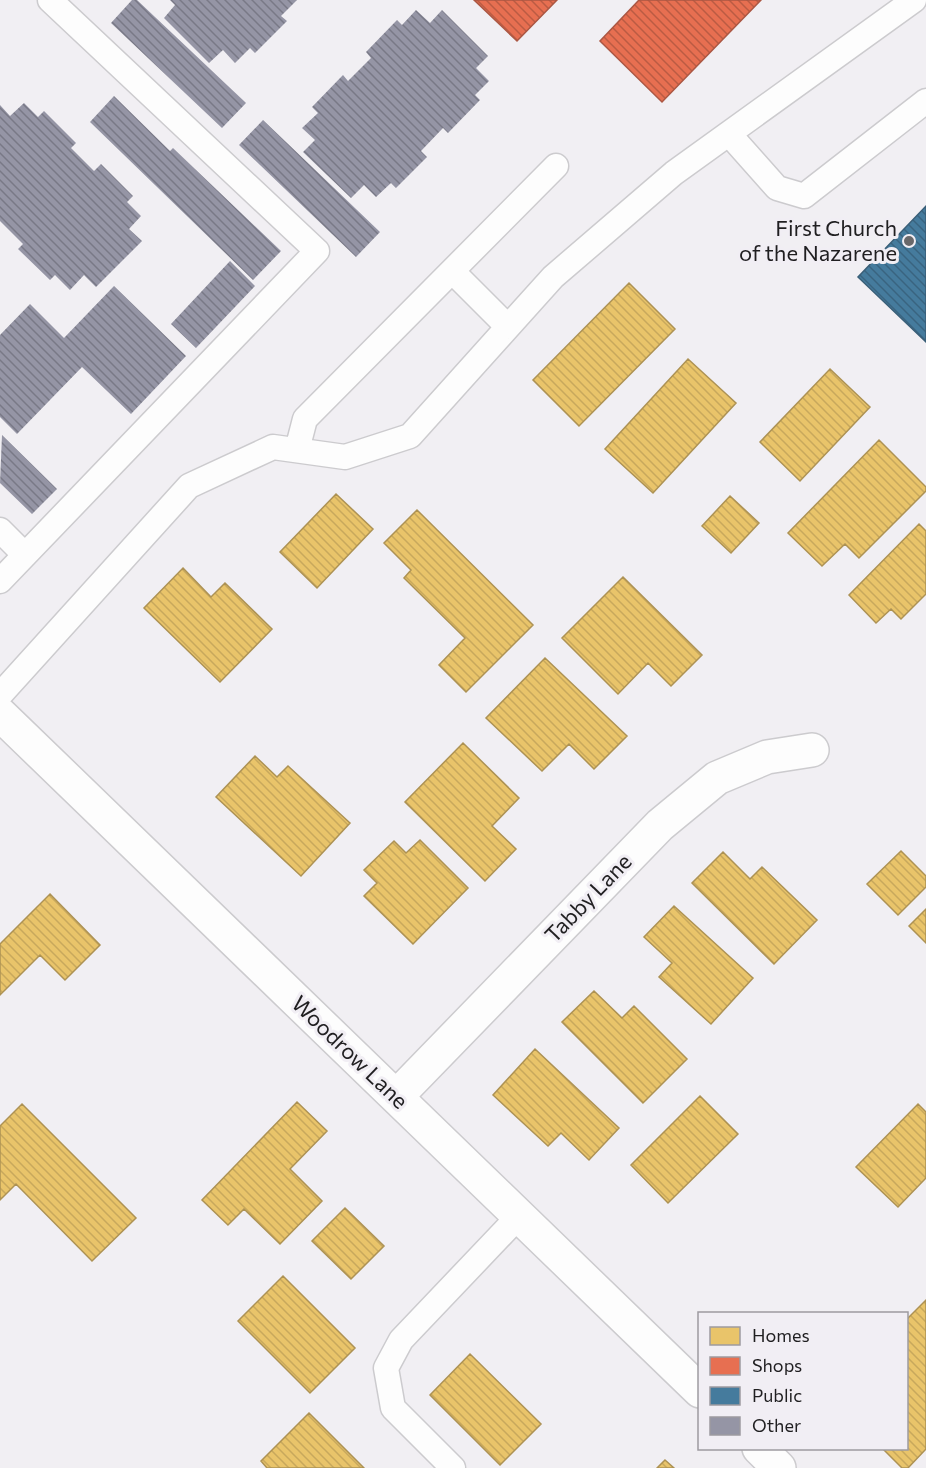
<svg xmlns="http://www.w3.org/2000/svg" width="926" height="1468" font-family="Commissioner,sans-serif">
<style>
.homes{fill:url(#homes-back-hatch);stroke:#ad9254;stroke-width:1.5}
.shops{fill:url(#shops-back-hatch);stroke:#ab5743;stroke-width:1.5}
.public{fill:url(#public-back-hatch);stroke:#3a5f78;stroke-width:1.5}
.building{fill:url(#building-back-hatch)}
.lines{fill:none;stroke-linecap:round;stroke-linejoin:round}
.lane-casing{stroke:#cccbce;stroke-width:27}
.street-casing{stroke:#cccbce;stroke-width:36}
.lane{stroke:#fdfdfd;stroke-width:24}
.street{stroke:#fdfdfd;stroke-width:33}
.poi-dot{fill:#69686a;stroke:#f1eef4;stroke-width:2}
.labels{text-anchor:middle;stroke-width:6;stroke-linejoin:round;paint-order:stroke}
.poi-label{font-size:22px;fill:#201f21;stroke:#f1eef4;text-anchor:end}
.street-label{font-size:22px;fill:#201f21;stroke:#f1eef4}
</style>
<defs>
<pattern id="homes-back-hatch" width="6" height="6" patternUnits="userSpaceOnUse" patternTransform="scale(1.5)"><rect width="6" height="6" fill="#e9c46a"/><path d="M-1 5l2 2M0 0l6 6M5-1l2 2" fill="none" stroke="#c8a85c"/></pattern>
<pattern id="shops-back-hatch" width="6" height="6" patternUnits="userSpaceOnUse" patternTransform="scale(1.5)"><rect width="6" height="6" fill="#e76f51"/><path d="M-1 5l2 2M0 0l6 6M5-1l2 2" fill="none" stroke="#bb5b43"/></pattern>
<pattern id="public-back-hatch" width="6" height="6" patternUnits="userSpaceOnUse" patternTransform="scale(1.5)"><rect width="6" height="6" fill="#457b9d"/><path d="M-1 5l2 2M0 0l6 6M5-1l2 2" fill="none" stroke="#396480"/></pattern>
<pattern id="building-back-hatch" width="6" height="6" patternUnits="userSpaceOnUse" patternTransform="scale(1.5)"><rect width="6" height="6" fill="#9595a5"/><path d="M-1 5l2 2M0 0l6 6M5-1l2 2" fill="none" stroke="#797986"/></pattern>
</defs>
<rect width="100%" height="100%" fill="#f1eff3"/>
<path class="homes" d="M 629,283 L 675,329 L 579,426 L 533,380 Z
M 688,359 L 736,403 L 653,493 L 605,449 Z
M 830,369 L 870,407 L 800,481 L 760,442 Z
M 879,440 L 926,487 L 926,491 L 859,558 L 845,544 L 822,566 L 788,533 Z
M 336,494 L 373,529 L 317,588 L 280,552 Z
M 730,496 L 759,523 L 731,553 L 702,526 Z
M 417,510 L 533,625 L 466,692 L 439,665 L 465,638 L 404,578 L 411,570 L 384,543 Z
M 919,524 L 926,531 L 926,594 L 901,619 L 891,609 L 876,623 L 849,595 Z
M 183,568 L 211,597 L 225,583 L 272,629 L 220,682 L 144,608 Z
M 623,577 L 702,655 L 671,686 L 648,663 L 618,694 L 562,638 Z
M 545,658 L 627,736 L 594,769 L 569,744 L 542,771 L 486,718 Z
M 463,743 L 519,798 L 492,826 L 516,849 L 485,881 L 405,802 Z
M 255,756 L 277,777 L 288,766 L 350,823 L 301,876 L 216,797 Z
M 420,840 L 468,888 L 413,944 L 364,896 L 377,883 L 364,870 L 394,841 L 406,853 Z
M 901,851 L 926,876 L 926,887 L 898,915 L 867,884 Z
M 723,852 L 750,879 L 762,867 L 817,920 L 774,964 L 692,883 Z
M 50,894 L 100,945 L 65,980 L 40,955 L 0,995 L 0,944 Z
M 674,906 L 753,978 L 711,1024 L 659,977 L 672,963 L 644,937 Z
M 926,909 L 926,943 L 909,926 Z
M 594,991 L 622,1018 L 634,1006 L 687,1059 L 643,1103 L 562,1022 Z
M 535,1049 L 619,1128 L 589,1160 L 561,1133 L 548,1146 L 493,1095 Z
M 700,1096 L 738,1134 L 668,1203 L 631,1165 Z
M 297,1102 L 327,1131 L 290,1169 L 322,1201 L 280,1244 L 244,1209 L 228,1225 L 202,1200 Z
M 22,1104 L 136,1218 L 92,1261 L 16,1184 L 0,1200 L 0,1126 Z
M 918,1104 L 926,1112 L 926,1178 L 898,1207 L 856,1167 Z
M 345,1208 L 384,1246 L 351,1279 L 312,1241 Z
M 283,1276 L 355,1348 L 310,1393 L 238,1321 Z
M 926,1300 L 926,1449 L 908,1468 L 902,1468 L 882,1448 L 906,1448 L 906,1320 Z
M 470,1354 L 541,1424 L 500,1465 L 430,1395 Z
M 309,1413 L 364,1468 L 267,1468 L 261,1461 Z
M 665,1460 L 674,1468 L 657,1468 Z"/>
<path class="shops" d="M 474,0 L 557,0 L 517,41 Z
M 639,0 L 761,0 L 662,102 L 600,41 Z"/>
<path class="public" d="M 926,206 L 926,342 L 858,277 Z"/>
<path class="building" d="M 132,0 L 137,0 L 246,103 L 222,128 L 111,23 Z
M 170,0 L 297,0 L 281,16 L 287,21 L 255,53 L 250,48 L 235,63 L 223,50 L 209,63 L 164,18 L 175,5 Z
M 416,10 L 430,23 L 442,10 L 488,56 L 476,68 L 489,81 L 475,95 L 480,100 L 448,133 L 443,128 L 421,151 L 427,157 L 396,188 L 391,183 L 376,197 L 364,185 L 351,198 L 303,152 L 315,140 L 302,128 L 318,113 L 312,107 L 343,75 L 348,81 L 371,58 L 366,52 L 397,20 L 402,25 Z
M 114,96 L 170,151 L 173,148 L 281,251 L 253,280 L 90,122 Z
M 24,103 L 38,117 L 44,111 L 76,143 L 71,148 L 94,171 L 101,164 L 133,196 L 127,202 L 141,216 L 129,229 L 142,241 L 96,287 L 84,275 L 70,290 L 55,275 L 50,280 L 18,249 L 23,244 L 0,221 L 0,105 L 10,116 Z
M 263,120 L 380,232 L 356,257 L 239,145 Z
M 230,261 L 255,286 L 196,348 L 171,324 Z
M 114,286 L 186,356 L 131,414 L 82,367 L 17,434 L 0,417 L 0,335 L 30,304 L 64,338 Z
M 2,435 L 57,489 L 32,514 L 0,483 Z"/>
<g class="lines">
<g class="lane-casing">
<path id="lane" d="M 729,134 L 777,188 L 804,196 L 926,101
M 452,271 L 508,327
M 297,450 L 305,419 L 556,166
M 0,530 L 25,555
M 0,581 L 317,251 L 50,0
M 0,695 L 189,486 L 273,447 L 345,457 L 410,436 L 553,277 L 674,173 L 914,0
M 453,1468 L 393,1408 L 386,1368 L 401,1340 L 519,1216"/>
</g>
<g class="street-casing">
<path id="street" d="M 0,714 L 700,1391
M 396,1097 L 660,825 L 717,778 L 767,757 L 812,750
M 759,1448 L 779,1468"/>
</g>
<use href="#lane" class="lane"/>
<use href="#street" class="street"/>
</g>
<circle class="poi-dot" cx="909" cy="241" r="6"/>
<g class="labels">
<g class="poi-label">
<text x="897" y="236">First Church<tspan x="897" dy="25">of the Nazarene</tspan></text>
</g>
<g class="street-label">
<text transform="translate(588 898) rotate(-46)" y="8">Tabby Lane</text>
<text transform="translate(350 1052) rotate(44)" y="8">Woodrow Lane</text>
</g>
</g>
<rect x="698" y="1312" width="210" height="138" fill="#f1eef4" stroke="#9d9ba0" stroke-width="1.5"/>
<rect x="710" y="1327" width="30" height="18" fill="#e9c46a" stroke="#9d9ba0" stroke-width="1.5"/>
<text x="752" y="1342" font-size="18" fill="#201f21">Homes</text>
<rect x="710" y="1357" width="30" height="18" fill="#e76f51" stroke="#9d9ba0" stroke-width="1.5"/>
<text x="752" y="1372" font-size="18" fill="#201f21">Shops</text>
<rect x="710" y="1387" width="30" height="18" fill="#457b9d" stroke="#9d9ba0" stroke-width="1.5"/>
<text x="752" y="1402" font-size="18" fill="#201f21">Public</text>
<rect x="710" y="1417" width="30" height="18" fill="#9595a5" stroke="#9d9ba0" stroke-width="1.5"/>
<text x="752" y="1432" font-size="18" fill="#201f21">Other</text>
</svg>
